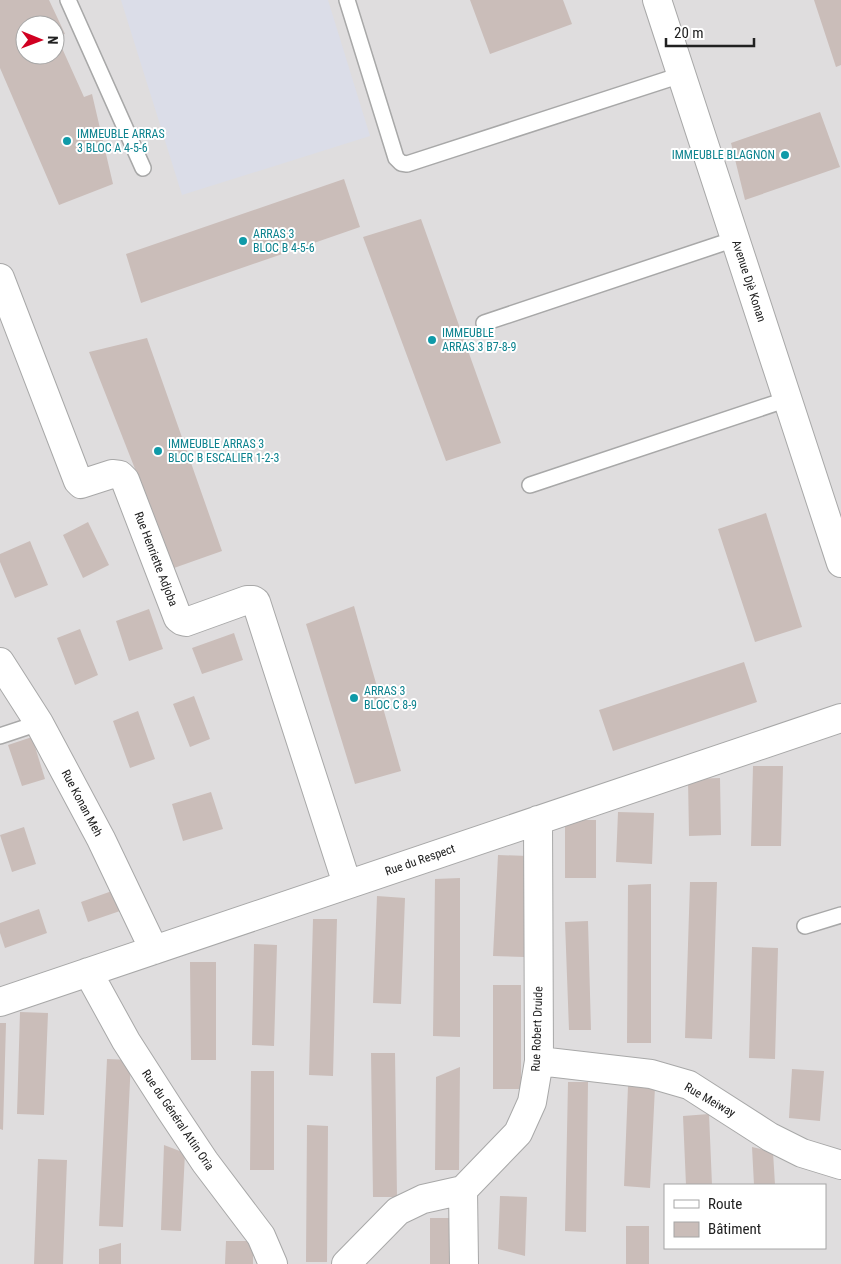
<svg xmlns="http://www.w3.org/2000/svg" width="841" height="1264" font-family="'Roboto Condensed',sans-serif">
<style>
.residential{fill:#dfddde;fill-rule:evenodd}
.plaza{fill:#dbdde8}
.building{fill:#cabdb9;fill-rule:evenodd}
.lines{fill:none;stroke-linecap:round;stroke-linejoin:round}
.service-casing{stroke:#a8a8a8;stroke-width:18}
.minor-casing{stroke:#a8a8a8;stroke-width:30}
.tertiary-casing{stroke:#a8a8a8;stroke-width:30}
.service{stroke:#fff;stroke-width:15}
.minor{stroke:#fff;stroke-width:28}
.tertiary{stroke:#fff;stroke-width:28}
.culture-dot{fill:#0f9aa8;stroke:#fff;stroke-width:2}
.labels{text-anchor:middle;stroke-width:4;stroke-linejoin:round;paint-order:stroke}
.culture-label{font-size:12px;fill:#0d838f;stroke:#fff;text-anchor:start}
.street-label{font-size:12px;fill:#212121;stroke:#fff}
</style>
<rect width="100%" height="100%" fill="#f2ece7"/>
<path class="residential" d="M 0,0 L 841,0 L 841,1264 L 0,1264 ZM 25,25 L 55,25 L 55,55 L 25,55 ZM 665,1185 L 825,1185 L 825,1248 L 665,1248 Z"/>
<path class="plaza" d="M 121,0 L 328,0 L 370,136 L 182,195 Z"/>
<path class="building" d="M 0,0 L 49,0 L 65,34 L 57,37 L 84,97 L 92,94 L 113,184 L 59,205 L 0,68 ZM 25,25 L 55,25 L 55,55 L 25,55 Z
M 470,0 L 563,0 L 572,24 L 490,54 Z
M 814,0 L 841,0 L 841,65 L 836,67 Z
M 820,112 L 840,167 L 745,200 L 731,143 Z
M 344,179 L 360,227 L 141,303 L 126,254 Z
M 421,219 L 501,443 L 446,461 L 363,237 Z
M 147,338 L 222,551 L 174,568 L 89,352 Z
M 766,513 L 802,627 L 755,642 L 718,529 Z
M 88,522 L 109,565 L 83,578 L 63,535 Z
M 30,541 L 48,585 L 15,598 L 0,562 L 0,554 Z
M 354,606 L 401,771 L 355,784 L 306,624 Z
M 149,609 L 163,649 L 129,661 L 116,621 Z
M 80,629 L 98,675 L 75,685 L 57,638 Z
M 234,633 L 243,660 L 202,674 L 192,648 Z
M 744,662 L 757,702 L 613,751 L 599,710 Z
M 194,696 L 210,739 L 190,747 L 173,704 Z
M 138,711 L 155,759 L 130,768 L 113,721 Z
M 32,737 L 45,779 L 22,786 L 8,745 Z
M 753,766 L 783,766 L 781,846 L 751,846 Z
M 720,778 L 721,835 L 689,836 L 688,779 Z
M 211,792 L 223,829 L 183,841 L 172,804 Z
M 618,812 L 654,813 L 652,864 L 616,862 Z
M 565,820 L 596,820 L 596,878 L 565,878 Z
M 24,827 L 36,864 L 12,872 L 0,835 Z
M 498,855 L 528,856 L 524,957 L 493,956 Z
M 460,878 L 460,1037 L 433,1036 L 435,879 Z
M 690,882 L 717,882 L 712,1039 L 685,1038 Z
M 651,884 L 651,1043 L 627,1043 L 628,885 Z
M 112,891 L 120,911 L 88,922 L 81,902 Z
M 377,896 L 405,898 L 401,1004 L 373,1003 Z
M 39,909 L 47,933 L 5,948 L 0,933 L 0,923 Z
M 313,919 L 337,919 L 333,1076 L 309,1075 Z
M 588,921 L 591,1030 L 569,1030 L 565,922 Z
M 254,944 L 277,945 L 274,1046 L 252,1045 Z
M 752,947 L 778,948 L 775,1059 L 749,1058 Z
M 190,962 L 216,962 L 216,1060 L 191,1060 Z
M 493,985 L 521,985 L 521,1089 L 493,1089 Z
M 20,1012 L 48,1013 L 44,1115 L 17,1114 Z
M 0,1023 L 6,1023 L 3,1130 L 0,1129 Z
M 371,1053 L 395,1053 L 397,1197 L 373,1197 Z
M 107,1059 L 131,1060 L 123,1227 L 99,1226 Z
M 460,1067 L 459,1170 L 435,1170 L 436,1077 Z
M 792,1069 L 824,1071 L 820,1121 L 789,1118 Z
M 251,1071 L 274,1071 L 274,1170 L 250,1170 Z
M 568,1082 L 588,1082 L 586,1232 L 565,1231 Z
M 628,1086 L 655,1087 L 650,1188 L 624,1186 Z
M 709,1114 L 712,1185 L 686,1185 L 683,1116 Z
M 307,1125 L 328,1126 L 327,1262 L 306,1262 Z
M 164,1145 L 185,1153 L 181,1231 L 161,1230 Z
M 752,1147 L 773,1152 L 775,1185 L 754,1185 Z
M 38,1159 L 67,1160 L 63,1264 L 34,1264 Z
M 500,1196 L 527,1197 L 525,1256 L 498,1249 Z
M 430,1218 L 456,1218 L 456,1264 L 430,1264 Z
M 626,1226 L 649,1226 L 649,1264 L 626,1264 Z
M 226,1241 L 253,1241 L 253,1264 L 225,1264 Z
M 121,1243 L 121,1264 L 99,1264 L 99,1249 Z"/>
<g class="lines">
<g class="service-casing">
<path id="service" d="M 68,0 L 143,168
M 347,0 L 396,158 L 401,163 L 407,164 L 681,75
M 484,323 L 735,239
M 530,485 L 788,399
M 0,736 L 39,723
M 805,926 L 841,915"/>
</g>
<g class="minor-casing">
<path id="minor" d="M 0,278 L 78,481 L 81,484 L 112,474 L 120,475 L 125,480 L 178,618 L 182,621 L 186,622 L 247,600 L 253,600 L 256,602 L 347,884
M 0,662 L 39,723 L 101,839 L 154,950
M 88,972 L 126,1041 L 169,1108 L 205,1162 L 261,1236 L 273,1264
M 0,1002 L 841,718
M 539,1061 L 651,1074 L 689,1085 L 770,1137 L 802,1153 L 841,1165
M 463,1190 L 464,1264
M 346,1264 L 398,1211 L 423,1199 L 463,1190 L 518,1133 L 532,1102 L 539,1061 L 538,820"/>
</g>
<g class="tertiary-casing">
<path id="tertiary" d="M 657,0 L 841,563"/>
</g>
<use href="#service" class="service"/>
<use href="#minor" class="minor"/>
<use href="#tertiary" class="tertiary"/>
</g>
<g class="culture-dot">
<circle cx="67" cy="141" r="5"/>
<circle cx="785" cy="155" r="5"/>
<circle cx="243" cy="241" r="5"/>
<circle cx="432" cy="340" r="5"/>
<circle cx="158" cy="451" r="5"/>
<circle cx="354" cy="698" r="5"/>
</g>
<g class="labels">
<g class="culture-label">
<text x="77" y="138">IMMEUBLE ARRAS<tspan x="77" dy="14">3 BLOC A 4-5-6</tspan></text>
<text x="775" y="159" text-anchor="end">IMMEUBLE BLAGNON</text>
<text x="253" y="238">ARRAS 3<tspan x="253" dy="14">BLOC B 4-5-6</tspan></text>
<text x="442" y="337">IMMEUBLE<tspan x="442" dy="14">ARRAS 3 B7-8-9</tspan></text>
<text x="168" y="448">IMMEUBLE ARRAS 3<tspan x="168" dy="14">BLOC B ESCALIER 1-2-3</tspan></text>
<text x="364" y="695">ARRAS 3<tspan x="364" dy="14">BLOC C 8-9</tspan></text>
</g>
<g class="street-label">
<text transform="translate(749 281) rotate(72)" y="4">Avenue Djè Konan</text>
<text transform="translate(156 559) rotate(69)" y="4">Rue Henriette Adjoba</text>
<text transform="translate(82 803) rotate(62)" y="4">Rue Konan Meh</text>
<text transform="translate(420 860) rotate(-19)" y="4">Rue du Respect</text>
<text transform="translate(537 1029) rotate(-88)" y="4">Rue Robert Druide</text>
<text transform="translate(710 1100) rotate(30)" y="4">Rue Meiway</text>
<text transform="translate(178 1120) rotate(56)" y="4">Rue du Général Attin Oria</text>
</g>
</g>
<rect x="664" y="1184" width="162" height="65" fill="#ffffff" stroke="#a6a6a6"/>
<rect x="674" y="1200" width="25" height="8" fill="#ffffff" stroke="#a6a6a6"/>
<text x="708" y="1209" font-size="15" fill="#212121">Route</text>
<rect x="674" y="1222" width="25" height="15" fill="#cabdb9" stroke="#a6a6a6"/>
<text x="708" y="1234" font-size="15" fill="#212121">Bâtiment</text>
<g transform="translate(40 40) rotate(91)"><circle r="24" fill="#ffffff" stroke="#a6a6a6"/>
<path d="M0-4L9 19L0 12L-9 19Z" fill="#d10021"/>
<text y="-8" font-size="14" font-weight="bold" text-anchor="middle" fill="#212121">N</text>
</g>
<path d="M666 38v8h88v-8" fill="none" stroke="#212121" stroke-width="2.5"/>
<text x="674" y="38" font-size="15" fill="#212121" stroke="#ffffff" stroke-width="4" paint-order="stroke">20 m</text>
</svg>
